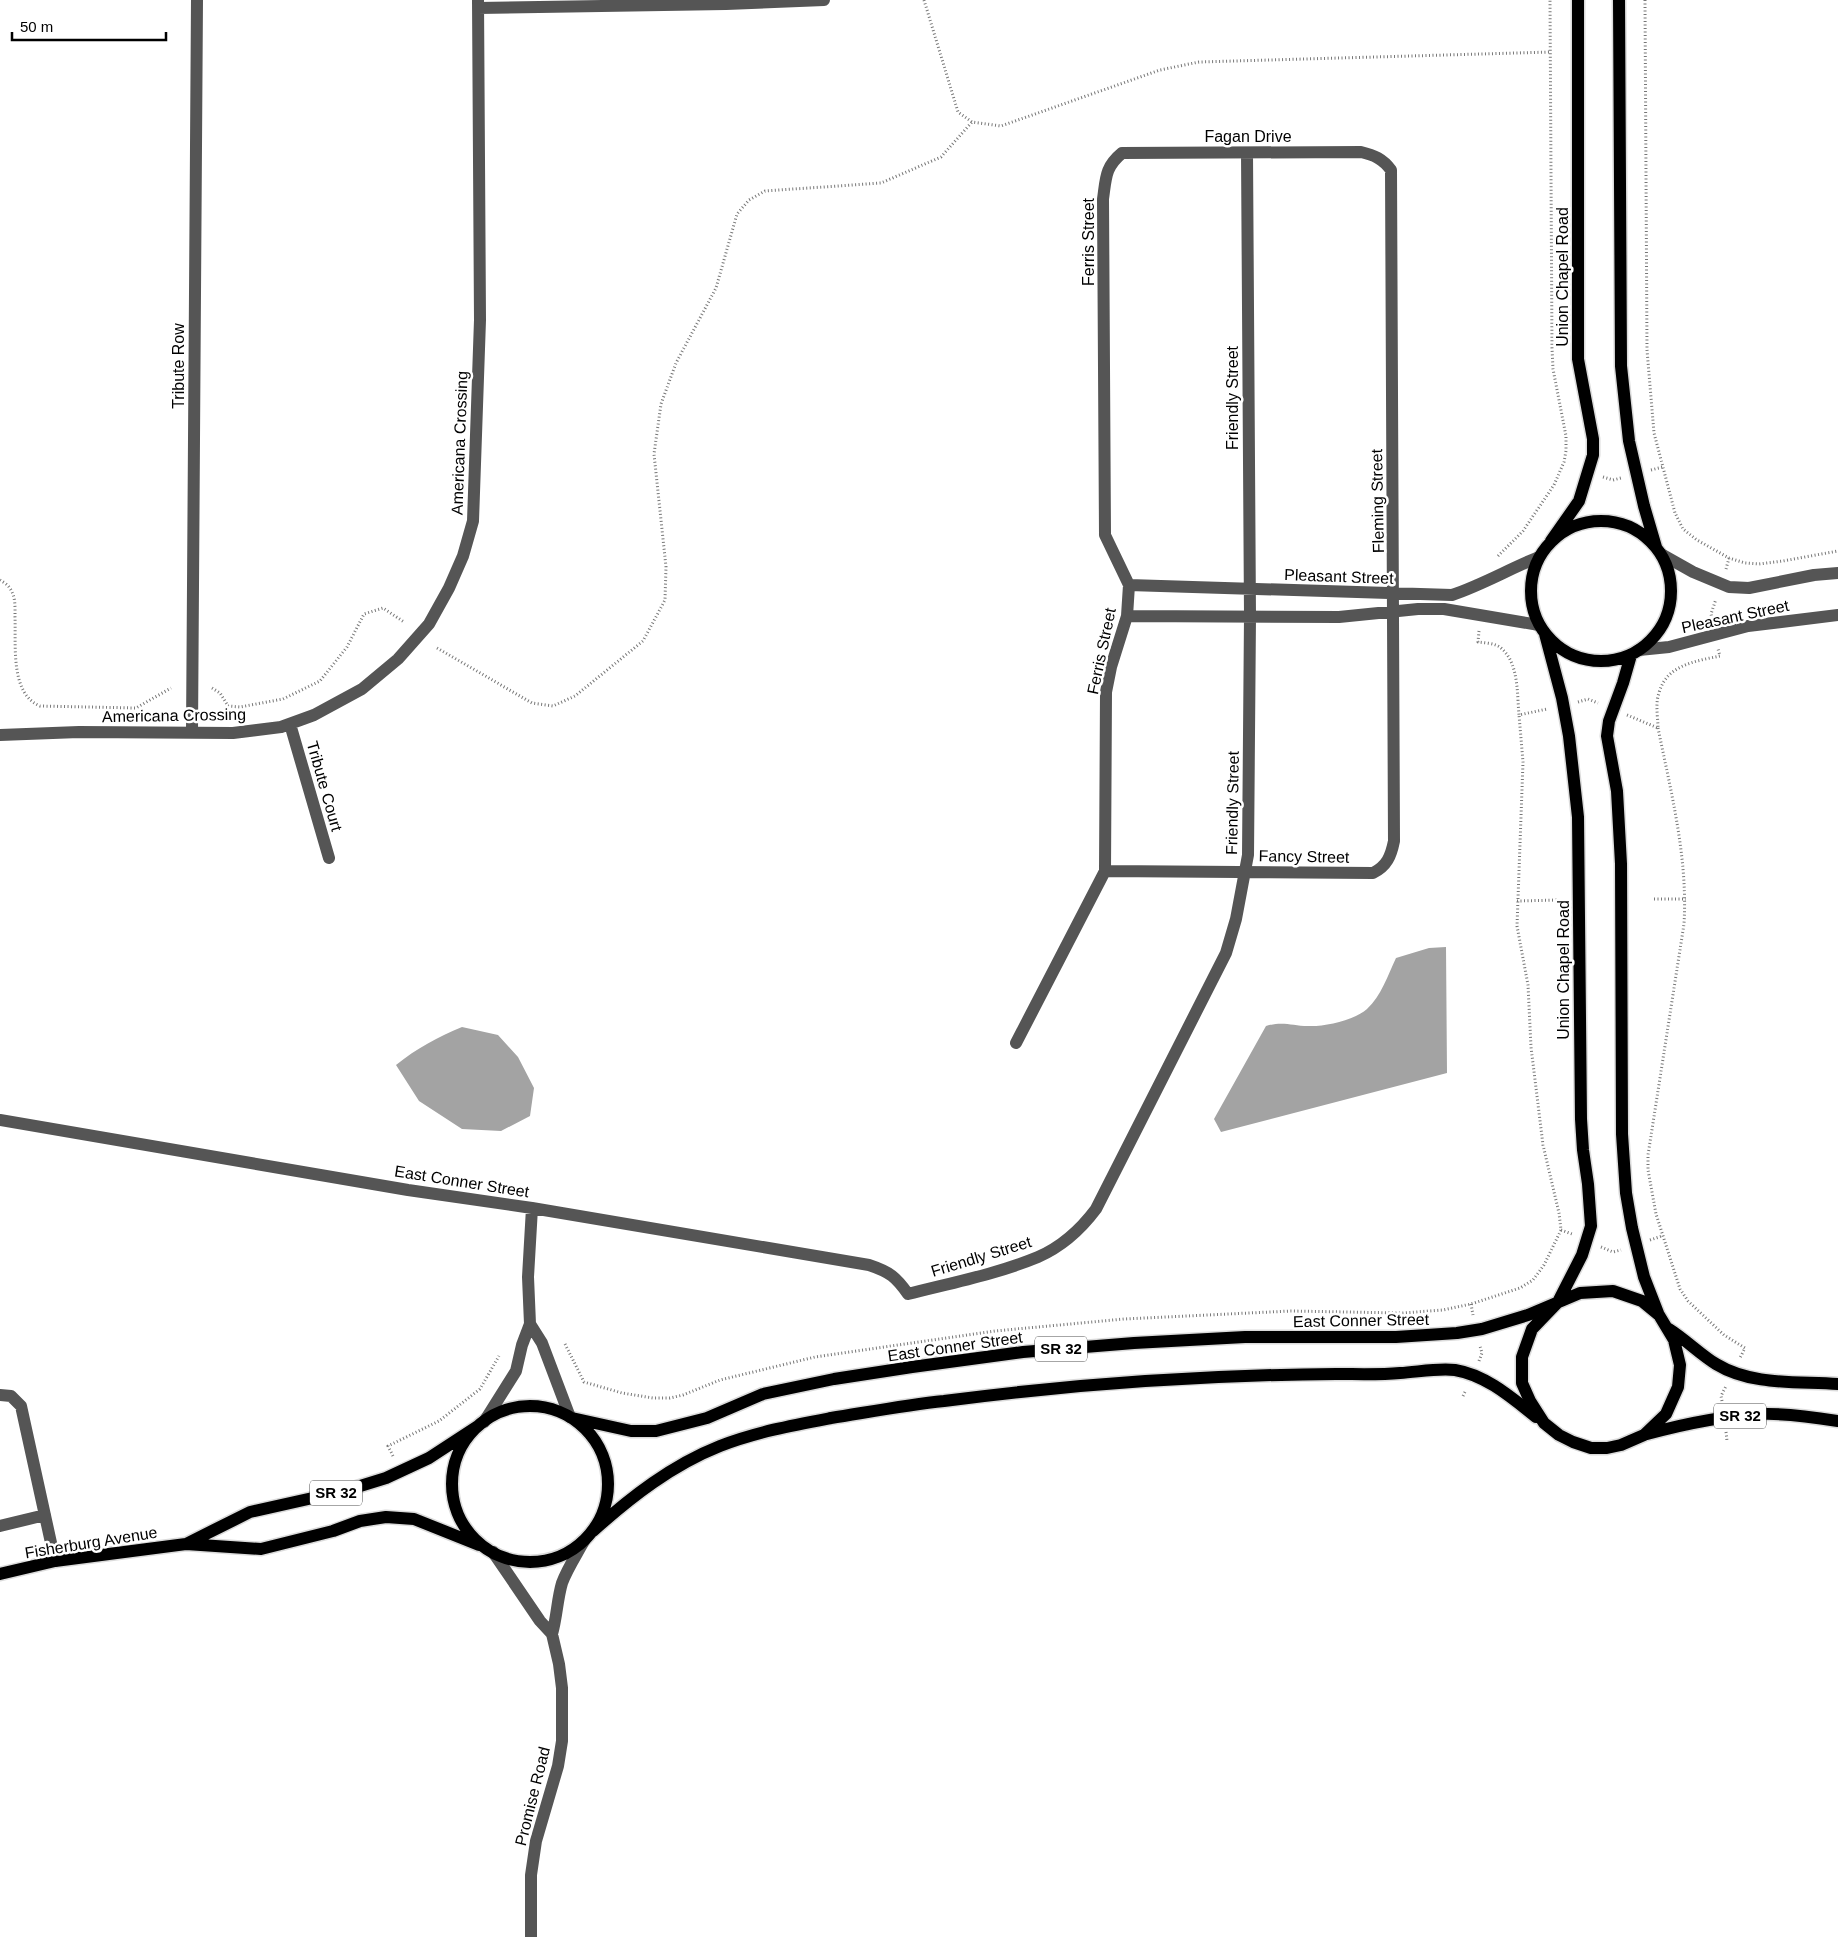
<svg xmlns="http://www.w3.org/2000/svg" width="1838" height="1937" font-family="Arial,sans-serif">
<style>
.water{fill:#a3a3a3}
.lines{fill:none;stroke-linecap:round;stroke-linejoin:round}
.major-casing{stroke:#dbdbdb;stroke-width:15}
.path{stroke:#777;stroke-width:3;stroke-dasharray:1 2.5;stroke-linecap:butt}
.minor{stroke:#555;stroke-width:12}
.major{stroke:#000;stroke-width:12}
.labels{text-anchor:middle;stroke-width:5;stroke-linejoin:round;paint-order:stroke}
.shield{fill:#fff;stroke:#4c4c4c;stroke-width:1}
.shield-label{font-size:15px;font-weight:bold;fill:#000}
.street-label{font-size:16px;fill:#000;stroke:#fff}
</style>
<rect width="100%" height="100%" fill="#fff"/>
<path class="water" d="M 1446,947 L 1447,1073 L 1221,1132 L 1214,1119 L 1266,1026 C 1283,1021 1292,1026 1308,1026 C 1324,1027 1355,1020 1367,1009 C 1381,996 1388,975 1396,958 L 1429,948 Z
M 462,1027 L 498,1035 L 518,1057 L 534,1088 L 530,1116 L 501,1131 L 462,1129 L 419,1101 L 396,1065 C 417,1048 438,1037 462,1027 Z"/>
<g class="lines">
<g class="major-casing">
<path id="major" d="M 1619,0 L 1621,366 L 1629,441 L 1644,506 L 1656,547
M1531 591a70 70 0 1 1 140 0a70 70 0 1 1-140 0Z
M 1551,541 L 1579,501 L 1593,455 L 1593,439 L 1578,359 L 1578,0
M 1545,634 L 1562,698 L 1569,736 L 1578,817 L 1581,1119 L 1583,1150 L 1588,1184 L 1591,1226 L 1582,1255 L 1558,1302
M 1631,655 L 1623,683 L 1609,721 L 1607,736 L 1617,791 L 1621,864 L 1622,1134 L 1626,1193 L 1632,1228 L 1644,1277 L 1658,1313
M 1669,1329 C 1685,1339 1701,1355 1716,1364 C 1752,1386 1798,1381 1838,1384
M452 1484a78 78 0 1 1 156 0a78 78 0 1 1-156 0Z
M 572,1418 L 631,1431 L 656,1431 L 707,1418 L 763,1394 L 834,1379 L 912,1367 L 1023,1352 L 1134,1343 L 1245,1337 L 1396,1337 L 1457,1333 L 1482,1329 L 1528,1315 L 1580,1293 L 1613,1291 L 1642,1301 L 1659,1315 L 1674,1340 L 1680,1365 L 1678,1387 L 1666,1414 L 1644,1435 L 1621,1445 L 1607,1448 L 1591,1448 L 1573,1442 L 1559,1435 L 1544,1423 L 1530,1401 L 1522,1383 L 1522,1357 L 1532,1329 L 1557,1303
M 1647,1434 C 1684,1424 1722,1416 1761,1414 C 1786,1413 1813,1417 1838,1421
M 593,1531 C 631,1497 672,1465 720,1446 C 756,1432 794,1425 831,1418 C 869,1412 906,1405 944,1401 C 1074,1384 1204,1375 1336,1374 C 1357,1374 1379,1375 1400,1373 C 1418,1372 1437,1368 1455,1370 C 1486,1375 1512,1398 1536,1417
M 186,1544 L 261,1549 L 333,1531 L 360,1521 L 386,1517 L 414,1519 L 479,1545
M 0,1574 L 55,1561 L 186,1544 L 250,1512 L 344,1491 L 386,1478 L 429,1458 L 478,1426"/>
</g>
<path class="path" d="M 924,0 L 958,112 L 972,122 L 1001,126 L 1160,70 L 1199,62 L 1551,52
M 1645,0 L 1647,350 L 1654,433 L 1675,513 L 1683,529 L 1697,540 L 1729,558 L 1745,563 L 1759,564 L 1783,561 L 1838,551
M 1651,470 L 1663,467
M 1603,477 L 1613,480 L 1621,478
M 1498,556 L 1523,531 L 1554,485 L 1564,462 L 1566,451 L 1566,436 L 1553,369 L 1552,348 L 1550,0
M 1726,569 L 1729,558
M 0,580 C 3,582 7,584 9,587 C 16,596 15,607 15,617 C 16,645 10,694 40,706 L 136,708 L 171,688
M 1712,619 L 1711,614 L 1716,599
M 1479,631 L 1478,642 C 1485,643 1495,643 1501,648 C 1519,663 1517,694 1519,715 L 1547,709
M 437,648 L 532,703 L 553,706 L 575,696 L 643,641 L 665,600 L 666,567 L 654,454 L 661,404 L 676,363 L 716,288 L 737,214 L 749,200 L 765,191 L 881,183 L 941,157 L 972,122
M 212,688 L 220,693 L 228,706 L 240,707 L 283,699 L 320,681 L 347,647 L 364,614 L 383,608 L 404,622
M 1578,702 L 1588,699 L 1598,703
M 1627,715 L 1658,728 C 1658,717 1655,704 1659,693 C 1666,665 1696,661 1720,656 L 1718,649
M 1658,728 C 1671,792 1688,858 1684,924 L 1648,1155 L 1648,1170 L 1656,1214 L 1680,1289 L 1688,1301 L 1724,1335 L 1745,1348 L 1740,1358
M 1654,899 L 1686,899
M 1517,901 L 1558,900
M 1561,1230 L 1572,1234
M 1650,1240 L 1662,1236
M 1601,1247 L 1613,1252 L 1621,1250
M 1471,1304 L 1473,1315
M 565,1344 L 584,1382 L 622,1393 L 653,1398 L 670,1398 L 683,1395 L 720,1380 L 815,1357 L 995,1331 L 1124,1319 L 1291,1311 L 1402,1313 L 1443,1310 L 1471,1304 L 1520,1288 L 1533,1280 L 1544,1265 L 1561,1230 L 1559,1213 L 1543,1145 L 1531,1047 L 1528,985 L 1517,926 L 1523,762 L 1519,715
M 1479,1361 L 1482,1353 L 1480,1346
M 1463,1396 L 1466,1390
M 1722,1401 L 1721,1396 L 1726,1386
M 1726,1432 L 1727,1441
M 393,1456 L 388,1446 L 439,1421 L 480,1389 L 499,1356"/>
<path class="minor" d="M 478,8 L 726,4 L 824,0
M 1661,554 L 1693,572 L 1729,587 L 1749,588 L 1814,575 L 1838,573
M 1129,585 L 1452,595 C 1482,585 1509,569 1539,557
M 1127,616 L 1339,617 L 1418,609 L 1444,609 L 1539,625
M 1639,650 L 1669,647 L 1748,626 L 1838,615
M 290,724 L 329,858
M 192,732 L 197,0
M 0,735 L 79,732 L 233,733 L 281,727 L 314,715 L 362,689 L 398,659 L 429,624 L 449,588 L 463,556 L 473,521 L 480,320 L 478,0
M 1016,1043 L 1105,871 L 1106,692 L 1111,667 L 1127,616 L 1129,585 L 1105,535 L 1103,199 C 1106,178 1105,167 1122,153 L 1361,152 C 1374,155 1383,159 1391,170 L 1394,841 C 1391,856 1387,866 1373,873 L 1105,871
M 0,1120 L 408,1190 L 532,1208 L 869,1265 C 890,1272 896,1277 908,1294 C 951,1283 997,1274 1038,1257 C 1061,1247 1081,1229 1096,1209 L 1226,953 L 1236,919 L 1248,855 L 1250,616 L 1247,153
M 530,1324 L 542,1343 L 570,1417
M 0,1395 L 11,1396 L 21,1406 L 55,1561
M 484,1422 L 516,1371 L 522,1345 L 530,1324 L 528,1277 L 532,1208
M 0,1526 L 45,1515
M 493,1552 L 540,1621 L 552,1634 L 559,1664 L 562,1688 L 562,1741 L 558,1766 L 536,1841 L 531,1875 L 531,1937
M 552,1634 C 557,1617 557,1600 562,1583 C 567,1569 577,1554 584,1541"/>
<use href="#major" class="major"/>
</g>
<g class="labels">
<g class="shield">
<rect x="1035" y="1336.5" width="52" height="25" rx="4"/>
<rect x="1714" y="1403.5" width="52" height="25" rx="4"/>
<rect x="310" y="1480.5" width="52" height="25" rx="4"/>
</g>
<g class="shield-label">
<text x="1061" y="1354">SR 32</text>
<text x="1740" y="1421">SR 32</text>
<text x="336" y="1498">SR 32</text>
</g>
<g class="street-label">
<text x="1248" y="142">Fagan Drive</text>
<text transform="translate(1088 242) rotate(-90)" y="6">Ferris Street</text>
<text transform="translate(1562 277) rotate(-90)" y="6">Union Chapel Road</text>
<text transform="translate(178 366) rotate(-90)" y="6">Tribute Row</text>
<text transform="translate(1232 398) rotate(-90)" y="6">Friendly Street</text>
<text transform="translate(459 443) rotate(-88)" y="6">Americana Crossing</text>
<text transform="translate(1377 501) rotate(-91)" y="6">Fleming Street</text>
<text transform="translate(1339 576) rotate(2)" y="6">Pleasant Street</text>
<text transform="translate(1735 616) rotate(-12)" y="6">Pleasant Street</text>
<text transform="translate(1101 651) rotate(-78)" y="6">Ferris Street</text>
<text transform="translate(174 715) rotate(-1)" y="6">Americana Crossing</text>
<text transform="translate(325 786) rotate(74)" y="6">Tribute Court</text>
<text transform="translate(1232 803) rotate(-89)" y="6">Friendly Street</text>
<text transform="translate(1304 856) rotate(1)" y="6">Fancy Street</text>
<text transform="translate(1563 970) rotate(-90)" y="6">Union Chapel Road</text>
<text transform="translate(462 1181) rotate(9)" y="6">East Conner Street</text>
<text transform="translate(981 1256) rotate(-17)" y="6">Friendly Street</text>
<text transform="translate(1361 1320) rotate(-1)" y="6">East Conner Street</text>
<text transform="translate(955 1346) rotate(-8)" y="6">East Conner Street</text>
<text transform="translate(91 1542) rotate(-9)" y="6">Fisherburg Avenue</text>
<text transform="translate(532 1796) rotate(-76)" y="6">Promise Road</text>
</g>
</g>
<path d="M12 32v8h154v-8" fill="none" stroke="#000000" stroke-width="2.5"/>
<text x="20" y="32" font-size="15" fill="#000000" stroke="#ffffff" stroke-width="4" paint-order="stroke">50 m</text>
</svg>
